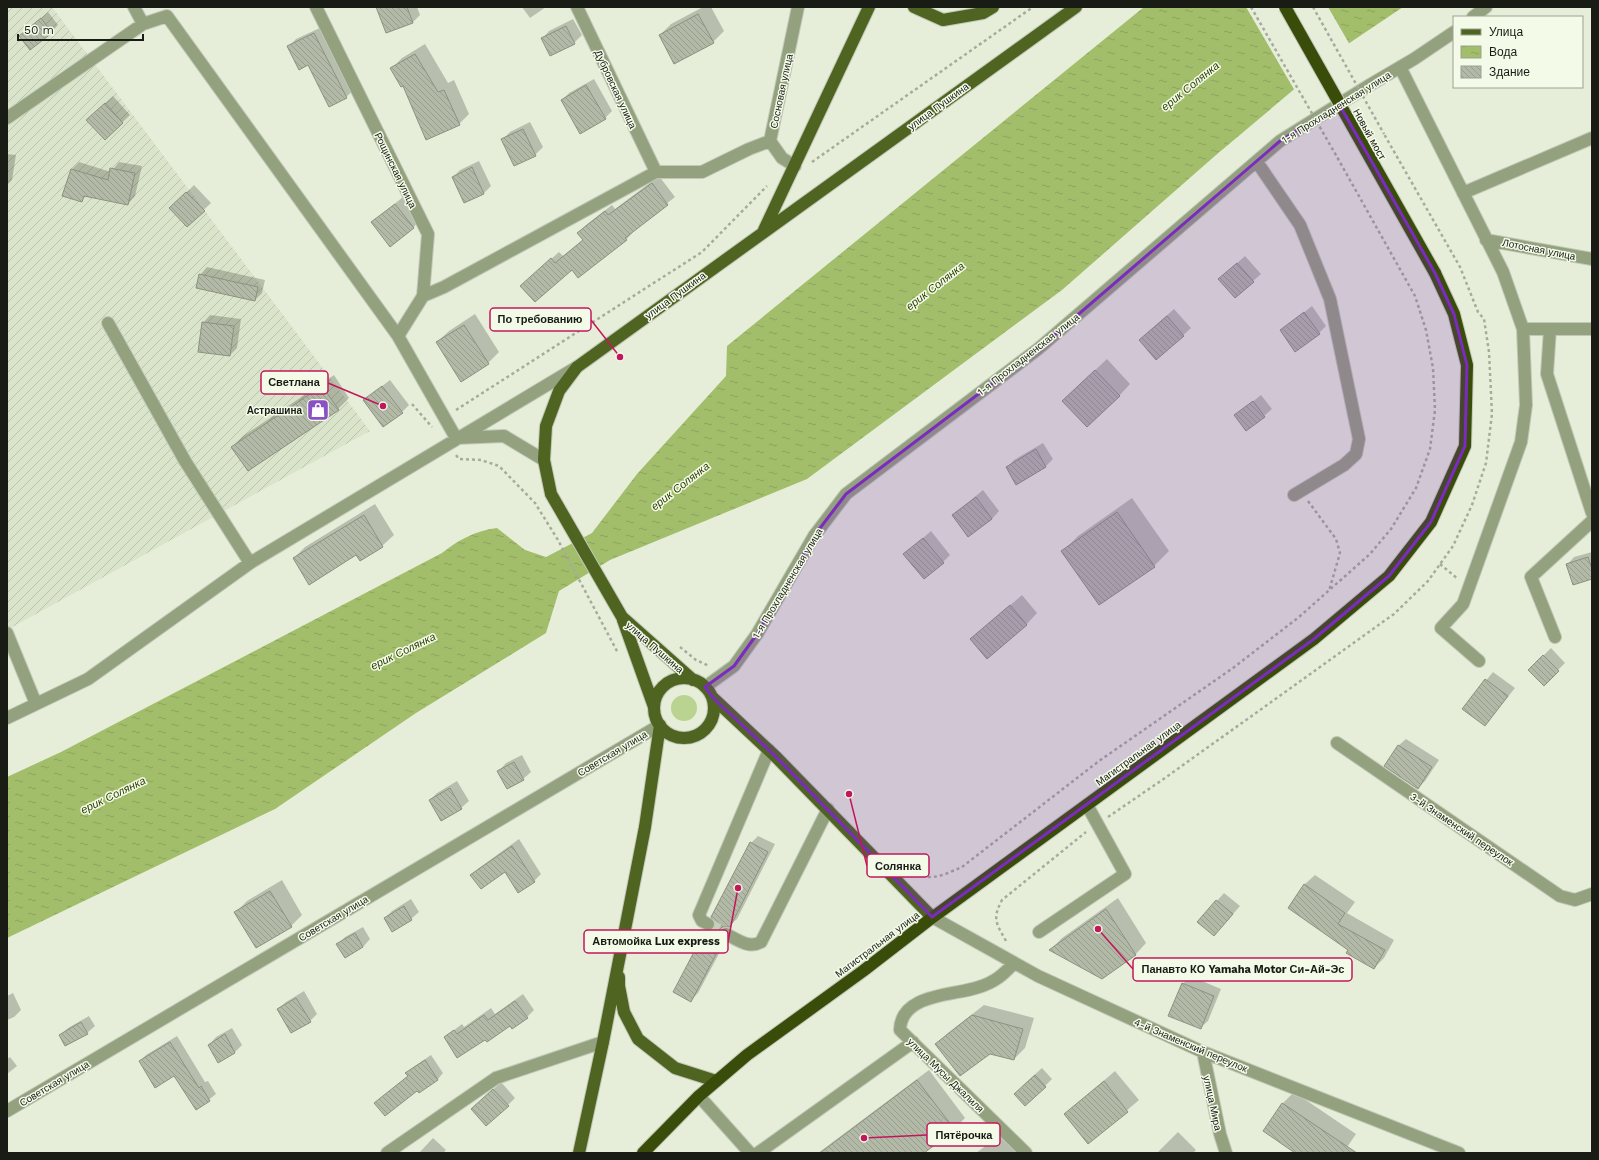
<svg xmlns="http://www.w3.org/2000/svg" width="1599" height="1160" font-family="'Work Sans',sans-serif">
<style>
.industrial{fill:url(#industrial-furrows)}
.grass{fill:#bbd391}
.water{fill:url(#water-ripples)}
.pier{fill:#e6eeda}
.shadow{fill:#0003}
.building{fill:url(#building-back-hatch);stroke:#8c9281}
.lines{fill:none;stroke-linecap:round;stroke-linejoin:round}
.minor-tunnel{stroke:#c7cebc;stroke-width:12;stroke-dasharray:12 6;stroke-linecap:butt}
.minor-casing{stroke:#c1c8b7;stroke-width:14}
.major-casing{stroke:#c1c8b7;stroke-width:14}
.highway-casing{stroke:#c1c8b7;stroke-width:14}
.path{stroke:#a5ac9c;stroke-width:2.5;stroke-dasharray:3 3;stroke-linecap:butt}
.minor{stroke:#94a17f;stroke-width:12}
.major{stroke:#4f6420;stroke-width:12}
.highway{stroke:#3a4c09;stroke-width:12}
.highway-bridge-casing{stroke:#c1c8b7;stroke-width:14;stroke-linecap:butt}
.path-bridge{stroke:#a5ac9c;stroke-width:2.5;stroke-dasharray:3 3;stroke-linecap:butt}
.highway-bridge{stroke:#3a4c09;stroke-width:12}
.marked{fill:#7b2cbf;fill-opacity:0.2;stroke:#7b2cbf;stroke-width:3;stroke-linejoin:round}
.labels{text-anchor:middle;stroke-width:3;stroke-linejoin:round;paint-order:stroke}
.street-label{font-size:10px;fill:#191b15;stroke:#f3fbe8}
.poi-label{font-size:10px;font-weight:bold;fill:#191b15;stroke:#f3fbe8;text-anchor:end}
.water-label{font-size:11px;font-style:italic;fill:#2e3e00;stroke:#f3fbe8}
.leader{fill:none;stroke:#c2185b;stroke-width:1.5}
.callout-dot{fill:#c2185b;stroke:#f3fbe8;stroke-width:1.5}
.callout{fill:#f3fbe8;stroke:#c2185b;stroke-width:1.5}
.callout-label{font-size:11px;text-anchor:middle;font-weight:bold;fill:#191b15}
</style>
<defs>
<pattern id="industrial-furrows" width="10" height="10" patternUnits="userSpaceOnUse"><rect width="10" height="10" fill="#dae4ca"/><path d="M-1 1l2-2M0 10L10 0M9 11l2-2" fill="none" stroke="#bac3ad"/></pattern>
<pattern id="water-ripples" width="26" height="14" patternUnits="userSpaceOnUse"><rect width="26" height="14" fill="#a2be6b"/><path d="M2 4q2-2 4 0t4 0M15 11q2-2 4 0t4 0" fill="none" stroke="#8ba35c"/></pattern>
<pattern id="building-back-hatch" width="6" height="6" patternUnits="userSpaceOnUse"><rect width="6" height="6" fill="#b2b9a6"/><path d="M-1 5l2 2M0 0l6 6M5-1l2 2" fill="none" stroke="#989e8e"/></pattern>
</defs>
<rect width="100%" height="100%" fill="#e6eeda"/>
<path class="industrial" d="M 7,7 L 52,7 L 370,431 L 7,630 Z"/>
<path class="grass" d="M671 708a13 13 0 1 1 26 0a13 13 0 1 1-26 0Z"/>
<path class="water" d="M 1144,7 L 1403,7 L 1348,44 L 1216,155 L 1062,290 L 807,479 L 610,560 L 559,591 L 546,633 L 416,713 L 275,809 L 7,938 L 7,777 L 61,752 L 442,553 C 460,539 475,531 497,528 L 525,550 L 546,557 L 592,533 L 637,474 L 726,376 L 727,346 Z"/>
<path class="pier" d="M 1246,7 L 1328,7 L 1350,45 L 1295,91 Z"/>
<path class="shadow" d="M 380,7 L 417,7 L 420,15 L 413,22 L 387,32 Z
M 522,7 L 546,7 L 530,18 Z
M 703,7 L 711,7 L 724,31 L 713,42 L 660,35 L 671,24 Z
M 48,12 L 58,25 L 51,32 L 20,36 Z
M 573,19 L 582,35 L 574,43 L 542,39 L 549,31 Z
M 322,27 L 354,90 L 346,97 L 289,46 L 296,39 Z
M 425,44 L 448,83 L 454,80 L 469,114 L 459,124 L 403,85 L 392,68 L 402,58 Z
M 594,79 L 612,111 L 605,118 L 562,100 L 569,93 Z
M 113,96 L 130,115 L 105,139 L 94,113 Z
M 530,122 L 543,147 L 535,155 L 502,140 L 510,132 Z
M 7,154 L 16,155 L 12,180 L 7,185 Z
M 479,161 L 491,186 L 484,193 L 465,202 L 453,177 L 460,170 Z
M 79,162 L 111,172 L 119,162 L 142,166 L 135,196 L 128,204 L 87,195 L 81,201 L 63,196 L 72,169 Z
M 659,176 L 675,197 L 632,231 L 633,232 L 626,240 L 572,269 L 529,279 L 559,252 L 563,256 L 584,239 L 579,233 L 586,225 L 612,205 L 615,209 Z
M 194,185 L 211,203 L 187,226 L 171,208 Z
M 403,197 L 420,220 L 413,228 L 372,222 Z
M 1245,256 L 1261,274 L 1235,297 L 1227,272 Z
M 207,267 L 265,280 L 262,293 L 255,300 L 200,275 Z
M 1312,306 L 1326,326 L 1319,333 L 1281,331 Z
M 1174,309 L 1191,328 L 1157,359 L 1147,333 Z
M 475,314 L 499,352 L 488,363 L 437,342 L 449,331 Z
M 210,315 L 241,319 L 237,348 L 230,355 L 203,323 Z
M 1107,359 L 1130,384 L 1119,396 L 1074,390 Z
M 334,375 L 349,398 L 338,409 L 232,447 L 243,436 Z
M 390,380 L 409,405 L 402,412 L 364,400 Z
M 1261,395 L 1272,409 L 1264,416 L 1236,415 Z
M 1043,443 L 1053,459 L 1046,466 L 1017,484 L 1007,468 L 1014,460 Z
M 983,490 L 999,511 L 992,519 L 953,515 Z
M 1132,498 L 1169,551 L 1154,566 L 1063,551 L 1078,536 Z
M 375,504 L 394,535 L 382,546 L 360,560 L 357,554 L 294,558 L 305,547 Z
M 931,531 L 950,555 L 943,562 L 905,554 Z
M 1592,552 L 1592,578 L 1567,565 L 1574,557 Z
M 1022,595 L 1037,613 L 1026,625 L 971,639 Z
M 1551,648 L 1565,663 L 1544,684 L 1529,670 Z
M 1493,672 L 1515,688 L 1485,725 L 1463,709 Z
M 1406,739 L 1439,760 L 1425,781 L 1418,788 L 1398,746 Z
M 522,755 L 531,772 L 523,779 L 507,787 L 499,771 L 506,763 Z
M 457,781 L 469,801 L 461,808 L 430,800 L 437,793 Z
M 758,836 L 775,844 L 737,919 L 729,926 L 726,926 L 726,930 L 730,933 L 698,993 L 691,1000 L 705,931 L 713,924 L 716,924 L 751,843 Z
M 519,839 L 541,874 L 534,881 L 505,870 L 471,875 L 479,868 Z
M 1315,875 L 1355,902 L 1347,913 L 1394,940 L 1384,958 L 1374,968 L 1289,907 L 1305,884 Z
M 282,880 L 302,915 L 291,926 L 236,912 L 247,901 Z
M 1224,893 L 1240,906 L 1221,928 L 1198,922 Z
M 1118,898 L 1146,943 L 1135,955 L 1051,949 L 1062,938 Z
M 411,899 L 419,912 L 411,919 L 385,918 L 392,911 Z
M 363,927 L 370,939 L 363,947 L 345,957 L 338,944 L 345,937 Z
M 1190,976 L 1221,989 L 1208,1021 L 1200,1028 L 1183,984 Z
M 304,991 L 317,1014 L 310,1021 L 278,1009 L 286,1002 Z
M 13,993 L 21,1010 L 14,1017 L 7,1020 L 7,996 Z
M 523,994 L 534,1010 L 527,1017 L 485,1039 L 445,1037 L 462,1024 L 464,1027 L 491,1008 L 495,1014 Z
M 984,1005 L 1034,1018 L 1025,1048 L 1014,1059 L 989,1052 L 936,1044 L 948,1033 Z
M 89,1016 L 95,1026 L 87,1033 L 60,1035 L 68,1028 Z
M 232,1028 L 242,1045 L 235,1052 L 219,1061 L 209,1045 L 216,1037 Z
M 177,1036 L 205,1082 L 208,1081 L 216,1094 L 197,1109 L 175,1075 L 140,1061 L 146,1055 Z
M 431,1055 L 443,1073 L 438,1079 L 419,1091 L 418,1089 L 376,1103 L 409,1076 L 407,1073 L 412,1068 Z
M 10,1057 L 17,1066 L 7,1074 L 7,1059 Z
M 1042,1068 L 1052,1079 L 1045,1086 L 1022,1086 Z
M 929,1070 L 965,1118 L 954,1129 L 922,1153 L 818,1153 Z
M 1115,1071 L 1139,1100 L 1089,1143 L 1065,1114 Z
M 501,1082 L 515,1098 L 508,1105 L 480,1102 Z
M 1294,1092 L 1356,1134 L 1343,1153 L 1297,1153 L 1264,1131 L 1283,1103 Z
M 1178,1132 L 1196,1150 L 1193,1153 L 1157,1153 Z
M 1003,1133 L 1018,1153 L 976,1153 Z
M 433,1138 L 446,1150 L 443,1153 L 419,1153 Z"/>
<path class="building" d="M 376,7 L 407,7 L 413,23 L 386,33 Z
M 698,14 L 714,43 L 674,64 L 659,35 Z
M 41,18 L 52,33 L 30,50 L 19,36 Z
M 566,26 L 575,44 L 550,56 L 541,38 Z
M 314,33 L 347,98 L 329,107 L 308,65 L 299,70 L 287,46 Z
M 415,54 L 438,92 L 444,90 L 460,125 L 426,140 L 403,86 L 401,87 L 390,68 Z
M 586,85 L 606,119 L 580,134 L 561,100 Z
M 105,103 L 123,123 L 105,140 L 86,120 Z
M 523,129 L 536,156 L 514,166 L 501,139 Z
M 472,167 L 484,194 L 464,203 L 452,177 Z
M 110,168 L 135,173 L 128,205 L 84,196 L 82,202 L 62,196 L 71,169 L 108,180 Z
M 652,183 L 668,205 L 625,238 L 627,240 L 578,278 L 572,270 L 535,302 L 520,286 L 551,258 L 555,263 L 583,240 L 577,233 L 605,211 L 608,215 Z
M 186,192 L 205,211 L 187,227 L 169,208 Z
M 395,204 L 414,228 L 390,247 L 371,222 Z
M 1237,263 L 1254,282 L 1235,298 L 1218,279 Z
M 199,274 L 258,287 L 255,301 L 196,288 Z
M 1304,312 L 1320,334 L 1295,352 L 1280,330 Z
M 1167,316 L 1184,336 L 1156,360 L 1139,340 Z
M 202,322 L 234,326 L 230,356 L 198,352 Z
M 464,325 L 489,364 L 461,382 L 436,342 Z
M 1095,370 L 1120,396 L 1087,427 L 1062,401 Z
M 322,386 L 339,410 L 248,471 L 231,447 Z
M 382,386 L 403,413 L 383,427 L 363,400 Z
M 1253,401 L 1265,417 L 1246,431 L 1234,415 Z
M 1036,449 L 1046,467 L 1016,485 L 1006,467 Z
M 976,497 L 992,519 L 968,537 L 952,515 Z
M 1117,512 L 1155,567 L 1099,605 L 1061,551 Z
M 364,515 L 383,547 L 360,561 L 356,555 L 309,585 L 293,558 Z
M 923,538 L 944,563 L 924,579 L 903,554 Z
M 1588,557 L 1592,569 L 1592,579 L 1573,585 L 1566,564 Z
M 1010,605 L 1027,625 L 987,659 L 970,639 Z
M 1543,655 L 1559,671 L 1544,686 L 1528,670 Z
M 1485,679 L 1508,696 L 1485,726 L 1462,709 Z
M 1398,745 L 1432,767 L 1418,789 L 1384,766 Z
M 514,762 L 524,780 L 507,789 L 497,771 Z
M 450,788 L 462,809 L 441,821 L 429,800 Z
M 750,842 L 768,852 L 730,927 L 722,927 L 719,931 L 719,938 L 723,941 L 691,1002 L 673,992 L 705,931 L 709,931 L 714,928 L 715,923 L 711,917 Z
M 512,846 L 535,882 L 518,893 L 505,872 L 481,889 L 470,875 Z
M 1304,884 L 1345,913 L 1338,924 L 1385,950 L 1374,969 L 1346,953 L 1348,950 L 1288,908 Z
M 270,891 L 292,927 L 256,948 L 234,912 Z
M 1216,900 L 1233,914 L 1214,936 L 1197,922 Z
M 404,906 L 412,920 L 392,932 L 384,918 Z
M 1106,909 L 1136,955 L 1102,979 L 1049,950 Z
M 355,933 L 363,947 L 345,958 L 336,944 Z
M 1182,983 L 1214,996 L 1201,1029 L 1168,1016 Z
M 296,998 L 311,1022 L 291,1033 L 277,1009 Z
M 515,1001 L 528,1018 L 512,1029 L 510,1026 L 487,1042 L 485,1040 L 457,1058 L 444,1037 L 454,1030 L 457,1034 L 484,1015 L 488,1020 Z
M 972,1015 L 1023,1029 L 1014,1060 L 990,1054 L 960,1076 L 935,1044 Z
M 81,1022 L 88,1034 L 65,1046 L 59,1035 Z
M 225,1034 L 235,1053 L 218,1063 L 208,1045 Z
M 170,1042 L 199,1088 L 201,1086 L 210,1101 L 196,1110 L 174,1076 L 155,1088 L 139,1061 Z
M 425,1060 L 438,1080 L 419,1093 L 417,1091 L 385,1116 L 374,1103 L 408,1076 L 405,1073 Z
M 1035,1075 L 1046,1087 L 1025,1106 L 1014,1094 Z
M 917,1080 L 955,1130 L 924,1153 L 820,1153 Z
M 1104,1081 L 1128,1112 L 1088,1144 L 1064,1114 Z
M 493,1089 L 509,1106 L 486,1126 L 471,1109 Z
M 1282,1103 L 1357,1153 L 1295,1153 L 1263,1131 Z"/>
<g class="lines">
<path class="minor-tunnel" d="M 708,924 L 726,934"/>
<g class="minor-casing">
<path id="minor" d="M 134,7 L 143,24 L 167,16 L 398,336 L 456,438
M 316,7 L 428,234 L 423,296 L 398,336
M 577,7 L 656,172
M 1473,17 L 1486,7
M 1400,67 L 1503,272 L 1523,329 L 1526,405 L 1521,442 L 1463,604 L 1441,628 L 1479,661
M 7,118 L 143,24
M 1257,162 L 1300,225 L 1330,299 L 1359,439 L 1356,454 L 1344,465 L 1294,495
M 795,166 L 782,158 L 770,141 L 798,7
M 1463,193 L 1592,138
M 1486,240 L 1592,259
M 423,296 L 444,287 L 656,172 L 702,172 L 749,149 L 770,141
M 108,323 L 185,461 L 250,563
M 1523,329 L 1592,329
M 1550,329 L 1547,374 L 1592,513
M 457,438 L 504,436 L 544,460
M 7,633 L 36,704
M 1555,637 L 1531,577 L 1592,521
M 705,687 L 734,666 L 757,634 L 814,536 L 846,494 L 1038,349 L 1280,141 L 1368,86 L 1414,59 L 1454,32
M 7,718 L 88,679 L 250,563 L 577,367
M 1337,743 L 1560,896 L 1575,900 L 1592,894
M 932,917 L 1038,976 L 1203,1052 L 1459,1153
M 708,924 L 702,921 L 699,915 L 769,750
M 1039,932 L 1125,874 L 1087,805
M 726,934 C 738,940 749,949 761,942 L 828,809
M 1014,963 C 1003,975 995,982 979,987 C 954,996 901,993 900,1030 L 1026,1153
M 1203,1052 L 1220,1134 L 1226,1153
M 699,1096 L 750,1153
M 7,1111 L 660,725
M 387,1153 L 496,1078 L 603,1042
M 758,1153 L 913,1042"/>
</g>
<g class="major-casing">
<path id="major" d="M 914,7 L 943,20 L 983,13 L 993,7
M 764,230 L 869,7
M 623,620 L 654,707
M654 708a30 30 0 1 1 60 0a30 30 0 1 1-60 0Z
M 693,680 L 622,617 L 551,494 L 544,460 L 546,426 L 559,391 L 577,367 L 1076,7
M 712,697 L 776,757 L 932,917
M 619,977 L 619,986 L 624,1012 L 638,1039 L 675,1068 L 716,1081
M 579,1153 L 603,1042 L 645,827 L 660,725"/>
</g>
<g class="highway-casing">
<path id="highway" d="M 643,1153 L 699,1096 L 747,1055 L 863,971 L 929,920 L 1314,639 L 1389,576 L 1431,522 L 1465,446 L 1467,365 L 1454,314 L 1435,273"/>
</g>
<path class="path" d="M 812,162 L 1033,7
M 412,404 L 432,427
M 456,410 L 702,252 L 767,186
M 456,455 L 459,459 L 481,460 L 499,466 L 535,503 L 558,540 L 618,653
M 1308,501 L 1336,539 L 1340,553 L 1329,591
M 1440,564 L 1458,579
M 680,647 L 696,660 L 709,666
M 1108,817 L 1165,778 L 1394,614 L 1428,581 L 1453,546 L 1472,505 L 1486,463 L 1492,414 L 1489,352 L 1484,319 L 1478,312 L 1460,267 L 1384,134
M 910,875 C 920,874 923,877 930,877 C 942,877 952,871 962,867 L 1099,761 L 1233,668 L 1299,617 L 1370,554 L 1391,529 L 1416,488 L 1430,449 L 1435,410 L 1433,368 L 1426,330 L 1415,296 L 1337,157
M 1006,941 C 996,923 992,919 1002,900 L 1086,832"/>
<use href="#minor" class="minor"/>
<use href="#major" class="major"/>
<use href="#highway" class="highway"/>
<g class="highway-bridge-casing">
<path id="highway-bridge" d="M 1285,7 L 1435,273"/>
</g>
<path class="path-bridge" d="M 1251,7 L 1337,157
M 1313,7 L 1384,134"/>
<use href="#highway-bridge" class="highway-bridge"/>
</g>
<path class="marked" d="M 1339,104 L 1435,273 L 1454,314 L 1467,365 L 1465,446 L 1431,522 L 1389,576 L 1314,639 L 932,917 L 776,757 L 712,697 L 705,687 L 734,666 L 757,634 L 814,536 L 846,494 L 1038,349 L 1280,141 Z"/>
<defs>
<g id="shop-square" transform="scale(1.15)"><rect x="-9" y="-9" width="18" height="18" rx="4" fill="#8b50c6" stroke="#f3fbe8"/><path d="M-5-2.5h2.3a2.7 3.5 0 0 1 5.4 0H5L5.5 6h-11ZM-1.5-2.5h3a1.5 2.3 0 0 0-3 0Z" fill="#fff"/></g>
</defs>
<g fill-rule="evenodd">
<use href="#shop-square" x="318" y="410"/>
</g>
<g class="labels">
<g class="street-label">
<text transform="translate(616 89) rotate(65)" y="4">Дубровская улица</text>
<text transform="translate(781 91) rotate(-78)" y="4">Сосновая улица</text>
<text transform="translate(938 106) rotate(-36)" y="4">улица Пушкина</text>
<text transform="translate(1336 107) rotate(-32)" y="4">1-я Прохладненская улица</text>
<text transform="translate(1370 134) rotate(61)" y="4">Новый мост</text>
<text transform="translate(396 170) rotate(64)" y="4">Рощинская улица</text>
<text transform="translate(1539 249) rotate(11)" y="4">Лотосная улица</text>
<text transform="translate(675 295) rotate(-36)" y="4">улица Пушкина</text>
<text transform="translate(1028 354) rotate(-38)" y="4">1-я Прохладненская улица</text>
<text transform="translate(787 583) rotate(-59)" y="4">1-я Прохладненская улица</text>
<text transform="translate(655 647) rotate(41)" y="4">улица Пушкина</text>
<text transform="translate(612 753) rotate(-31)" y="4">Советская улица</text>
<text transform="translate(1138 753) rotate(-36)" y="4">Магистральная улица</text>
<text transform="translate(1462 829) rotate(34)" y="4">3-й Знаменский переулок</text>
<text transform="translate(333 918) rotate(-31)" y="4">Советская улица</text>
<text transform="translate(877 944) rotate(-37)" y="4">Магистральная улица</text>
<text transform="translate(1191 1045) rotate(23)" y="4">4-й Знаменский переулок</text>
<text transform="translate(946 1075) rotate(44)" y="4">улица Мусы Джалиля</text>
<text transform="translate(54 1083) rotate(-31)" y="4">Советская улица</text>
<text transform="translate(1213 1103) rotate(78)" y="4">улица Мира</text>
</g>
<g class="poi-label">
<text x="302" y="414">Астрашина</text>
</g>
<g class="water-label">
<text transform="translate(1190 86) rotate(-39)" y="4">ерик Солянка</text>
<text transform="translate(935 286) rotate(-38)" y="4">ерик Солянка</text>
<text transform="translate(680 486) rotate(-38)" y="4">ерик Солянка</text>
<text transform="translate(403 651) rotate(-26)" y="4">ерик Солянка</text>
<text transform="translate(113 795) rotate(-26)" y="4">ерик Солянка</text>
</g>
</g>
<path class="leader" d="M620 357L591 320M383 406L328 383M849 794L867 866M738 888L728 942M1098 929L1133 969M864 1138L927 1135"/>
<g class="callout-dot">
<circle cx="620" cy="357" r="4"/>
<circle cx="383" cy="406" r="4"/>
<circle cx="849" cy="794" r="4"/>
<circle cx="738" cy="888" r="4"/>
<circle cx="1098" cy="929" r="4"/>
<circle cx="864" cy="1138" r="4"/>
</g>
<g class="callout">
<rect x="490" y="308" width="101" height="23" rx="4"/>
<rect x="261" y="371" width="67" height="23" rx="4"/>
<rect x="867" y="854" width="62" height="23" rx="4"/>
<rect x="584" y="930" width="144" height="23" rx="4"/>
<rect x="1133" y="958" width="219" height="23" rx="4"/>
<rect x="927" y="1123" width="73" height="23" rx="4"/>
</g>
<g class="callout-label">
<text x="540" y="323">По требованию</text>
<text x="294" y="386">Светлана</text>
<text x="898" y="870">Солянка</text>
<text x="656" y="945">Автомойка Lux express</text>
<text x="1243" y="973">Панавто КО Yamaha Motor Си-Ай-Эс</text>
<text x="964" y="1139">Пятёрочка</text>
</g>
<rect width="1599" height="1160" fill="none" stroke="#191b15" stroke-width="16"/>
<rect x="1453" y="16" width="130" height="72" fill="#f3fbe8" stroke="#9ca194"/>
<rect x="1461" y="29" width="20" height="6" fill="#4f6420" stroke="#9ca194"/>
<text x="1489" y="36" font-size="12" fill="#191b15">Улица</text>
<rect x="1461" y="46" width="20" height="12" fill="url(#water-ripples)" stroke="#9ca194"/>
<text x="1489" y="56" font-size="12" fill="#191b15">Вода</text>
<rect x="1461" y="66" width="20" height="12" fill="url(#building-back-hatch)" stroke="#9ca194"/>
<text x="1489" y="76" font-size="12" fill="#191b15">Здание</text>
<path d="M18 34v6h125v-6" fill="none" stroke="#191b15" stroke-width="2"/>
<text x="24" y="34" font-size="12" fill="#191b15" stroke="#f3fbe8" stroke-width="3" paint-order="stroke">50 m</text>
</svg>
